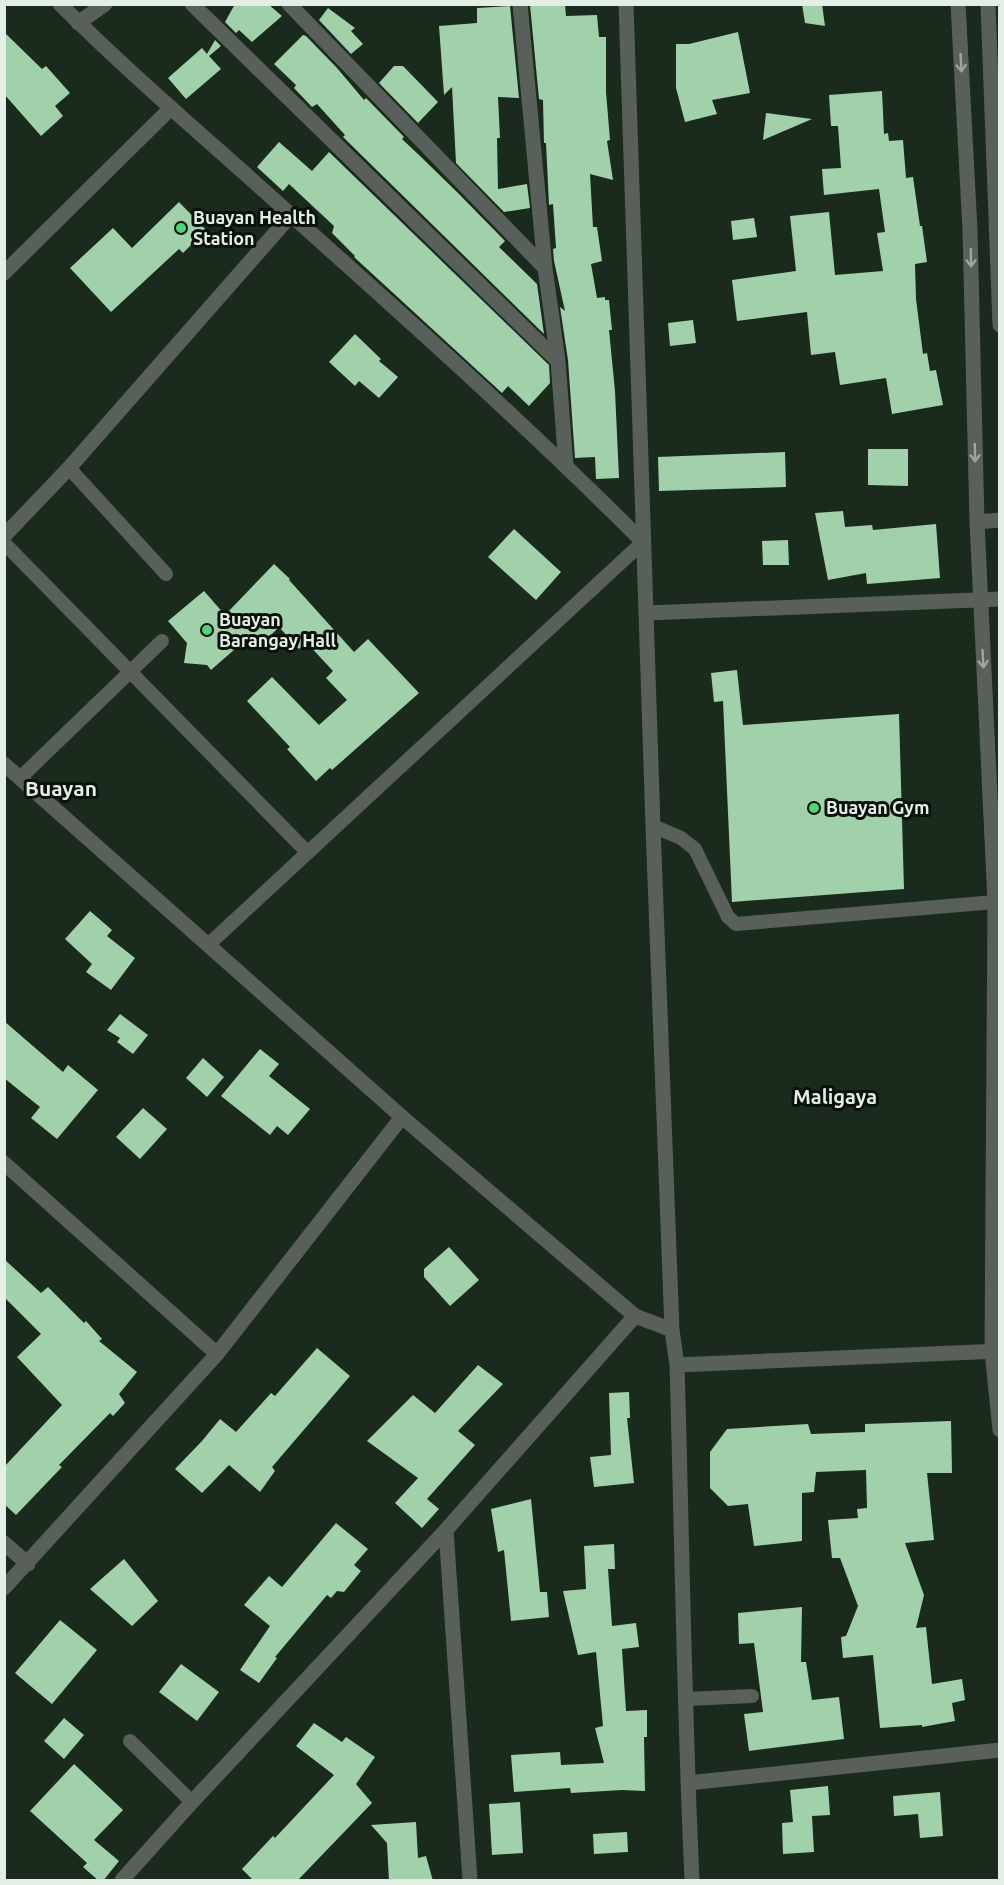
<svg xmlns="http://www.w3.org/2000/svg" width="1004" height="1885" font-family="Ubuntu,sans-serif">
<style>
.building{fill:#a1d1aa}
.lines{fill:none;stroke-linecap:round;stroke-linejoin:round}
.lane{stroke:#586059;stroke-width:14}
.street{stroke:#586059;stroke-width:15}
.oneway{stroke:#9ea79f}
.poi-dot{fill:#4cd677;stroke:#0a110b;stroke-width:2}
.labels{text-anchor:middle;stroke-width:6;stroke-linejoin:round;paint-order:stroke}
.poi-label{font-size:18px;font-weight:bold;fill:#e3eee5;stroke:#0a110b;text-anchor:start}
.neighbourhood-label{font-size:20px;font-weight:bold;fill:#e3eee5;stroke:#0a110b}
.quarter-label{font-size:21px;font-weight:bold;fill:#e3eee5;stroke:#0a110b}
</style>
<rect width="100%" height="100%" fill="#1a2a1d"/>
<path class="building" d="M 235,4 L 268,4 L 282,16 L 252,42 L 239,30 L 236,33 L 225,22 Z
M 565,4 L 566,16 L 597,15 L 599,37 L 606,37 L 606,92 L 610,140 L 607,141 L 613,180 L 590,174 L 593,227 L 597,227 L 602,261 L 591,264 L 597,298 L 605,297 L 605,300 L 609,300 L 612,330 L 609,330 L 615,391 L 619,478 L 596,479 L 595,457 L 575,458 L 568,360 L 560,307 L 565,311 L 554,261 L 553,249 L 556,248 L 553,204 L 549,205 L 546,143 L 544,143 L 543,100 L 539,99 L 530,5 Z
M 802,4 L 822,4 L 825,26 L 805,23 Z
M 510,6 L 519,98 L 498,97 L 500,138 L 497,138 L 498,189 L 527,184 L 530,208 L 504,212 L 456,163 L 452,87 L 444,95 L 439,26 L 477,23 L 477,8 Z
M 328,8 L 355,28 L 351,31 L 363,44 L 351,54 L 319,20 Z
M 4,32 L 42,69 L 46,66 L 70,93 L 55,106 L 63,116 L 41,136 L 4,94 Z
M 738,32 L 750,93 L 712,100 L 717,114 L 685,122 L 676,88 L 676,44 L 689,44 Z
M 303,35 L 306,36 L 337,68 L 364,100 L 366,98 L 404,137 L 402,139 L 420,156 L 457,192 L 505,241 L 499,247 L 537,284 L 544,334 L 343,137 L 345,135 L 317,104 L 312,107 L 294,88 L 296,85 L 274,64 Z
M 215,40 L 221,46 L 209,56 L 221,69 L 186,99 L 168,78 L 202,48 L 207,54 Z
M 394,66 L 403,66 L 438,102 L 418,123 L 379,83 Z
M 882,91 L 884,134 L 888,133 L 889,141 L 903,140 L 906,178 L 913,177 L 920,226 L 922,226 L 927,262 L 915,264 L 916,299 L 923,354 L 927,353 L 930,371 L 936,370 L 943,405 L 892,414 L 886,378 L 840,385 L 835,352 L 811,355 L 807,312 L 737,321 L 732,280 L 796,271 L 790,216 L 829,212 L 835,275 L 883,271 L 877,233 L 885,232 L 879,189 L 824,195 L 822,169 L 841,168 L 838,126 L 831,126 L 829,95 Z
M 766,113 L 812,119 L 763,140 Z
M 279,142 L 312,171 L 329,152 L 549,365 L 550,383 L 529,406 L 508,386 L 502,393 L 354,257 L 355,256 L 332,233 L 334,226 L 289,184 L 283,191 L 257,167 Z
M 179,202 L 206,230 L 183,253 L 179,249 L 111,312 L 70,268 L 113,228 L 132,248 Z
M 754,218 L 757,237 L 733,240 L 731,221 Z
M 693,320 L 696,343 L 670,346 L 668,323 Z
M 355,334 L 381,359 L 379,361 L 398,377 L 379,398 L 359,381 L 355,386 L 329,362 Z
M 868,449 L 908,449 L 908,486 L 868,485 Z
M 785,452 L 786,487 L 659,491 L 658,457 Z
M 843,511 L 845,527 L 872,525 L 873,530 L 936,524 L 940,578 L 867,584 L 866,573 L 828,580 L 815,513 Z
M 514,529 L 561,572 L 536,600 L 488,557 Z
M 788,540 L 789,565 L 763,565 L 762,541 Z
M 274,564 L 290,579 L 289,580 L 354,652 L 368,639 L 419,693 L 332,770 L 330,768 L 316,781 L 287,749 L 290,747 L 247,701 L 272,677 L 319,725 L 347,700 L 326,678 L 333,671 L 306,642 L 299,649 L 279,627 L 261,645 L 251,635 L 211,670 L 207,665 L 184,663 L 187,643 L 168,621 L 204,591 L 225,615 Z
M 737,670 L 743,725 L 899,714 L 904,889 L 732,902 L 723,701 L 714,702 L 711,673 Z
M 90,911 L 112,930 L 107,936 L 135,958 L 111,990 L 86,972 L 92,964 L 65,939 Z
M 120,1014 L 148,1035 L 133,1054 L 117,1042 L 120,1038 L 107,1030 Z
M 4,1021 L 63,1072 L 68,1065 L 98,1090 L 57,1139 L 31,1118 L 40,1107 L 4,1078 Z
M 260,1049 L 279,1064 L 269,1076 L 310,1109 L 288,1135 L 277,1126 L 270,1135 L 221,1096 Z
M 203,1058 L 224,1077 L 207,1097 L 186,1078 Z
M 143,1108 L 167,1129 L 140,1159 L 116,1137 Z
M 449,1247 L 479,1280 L 450,1306 L 424,1277 L 424,1269 Z
M 4,1259 L 41,1293 L 48,1287 L 84,1323 L 86,1321 L 102,1339 L 99,1341 L 137,1372 L 119,1394 L 125,1403 L 113,1416 L 110,1413 L 59,1465 L 62,1467 L 16,1515 L 4,1504 L 4,1467 L 62,1405 L 17,1357 L 41,1334 L 4,1297 Z
M 317,1348 L 350,1376 L 272,1467 L 275,1471 L 260,1492 L 229,1465 L 202,1493 L 175,1469 L 202,1441 L 220,1419 L 236,1432 L 271,1393 L 275,1396 Z
M 478,1365 L 503,1384 L 458,1431 L 475,1445 L 427,1499 L 439,1509 L 422,1528 L 395,1503 L 418,1478 L 367,1441 L 413,1395 L 435,1413 Z
M 629,1392 L 630,1418 L 627,1418 L 634,1483 L 594,1487 L 590,1457 L 611,1455 L 609,1393 Z
M 951,1421 L 952,1473 L 927,1473 L 934,1540 L 905,1543 L 924,1595 L 916,1628 L 926,1627 L 932,1684 L 962,1679 L 965,1700 L 952,1703 L 955,1721 L 922,1727 L 922,1725 L 880,1728 L 873,1655 L 843,1658 L 841,1637 L 846,1636 L 858,1606 L 840,1558 L 832,1558 L 828,1520 L 858,1518 L 857,1509 L 867,1508 L 866,1470 L 816,1472 L 814,1492 L 802,1493 L 802,1541 L 754,1546 L 748,1504 L 728,1506 L 710,1488 L 710,1452 L 727,1429 L 808,1424 L 811,1434 L 865,1432 L 865,1424 Z
M 531,1499 L 540,1592 L 547,1592 L 549,1617 L 511,1621 L 504,1550 L 498,1552 L 491,1509 Z
M 336,1523 L 368,1549 L 354,1565 L 361,1571 L 344,1592 L 337,1591 L 331,1598 L 327,1595 L 275,1657 L 277,1658 L 259,1683 L 240,1670 L 270,1626 L 244,1605 L 269,1576 L 282,1587 Z
M 614,1544 L 615,1569 L 608,1569 L 612,1626 L 636,1623 L 639,1647 L 622,1649 L 626,1711 L 647,1710 L 647,1737 L 644,1737 L 645,1791 L 622,1790 L 571,1793 L 570,1788 L 514,1792 L 511,1755 L 560,1752 L 561,1765 L 604,1763 L 595,1728 L 603,1726 L 596,1652 L 578,1655 L 563,1591 L 586,1589 L 584,1546 Z
M 124,1559 L 158,1601 L 132,1626 L 90,1589 Z
M 802,1607 L 801,1662 L 806,1662 L 812,1700 L 839,1697 L 844,1739 L 749,1751 L 744,1714 L 763,1712 L 754,1643 L 739,1644 L 738,1613 Z
M 60,1620 L 97,1650 L 52,1704 L 15,1673 Z
M 181,1664 L 219,1692 L 197,1721 L 159,1692 Z
M 64,1718 L 84,1735 L 64,1759 L 44,1741 Z
M 314,1723 L 342,1742 L 346,1737 L 375,1757 L 356,1784 L 372,1803 L 297,1881 L 254,1881 L 242,1869 L 273,1836 L 275,1838 L 334,1775 L 296,1746 Z
M 74,1764 L 123,1810 L 94,1840 L 119,1861 L 103,1881 L 99,1881 L 83,1867 L 87,1863 L 30,1811 Z
M 828,1786 L 830,1815 L 812,1816 L 814,1852 L 783,1854 L 782,1823 L 793,1822 L 790,1790 Z
M 940,1792 L 943,1836 L 920,1838 L 918,1814 L 894,1816 L 893,1796 Z
M 520,1802 L 523,1853 L 492,1855 L 489,1804 Z
M 416,1822 L 418,1858 L 426,1856 L 433,1881 L 389,1881 L 387,1843 L 371,1825 Z
M 627,1832 L 628,1852 L 594,1854 L 593,1834 Z"/>
<g class="lines">
<path class="lane" d="M 69,468 L 166,574
M 4,543 L 308,853
M 20,778 L 162,641
M 653,826 L 681,838 L 695,849 L 728,917 L 736,924 L 995,902
M 208,945 L 643,542
M 687,1699 L 752,1696
M 130,1741 L 192,1802"/>
<path class="street" d="M 60,4 C 134,78 214,145 291,215 C 411,322 530,429 643,542
M 192,4 L 558,361
M 289,4 L 545,268
M 520,4 L 545,268 L 558,361 L 566,466
M 626,4 L 653,826 L 672,1330 L 677,1365 C 682,1536 684,1709 692,1880
M 958,4 L 970,230 L 977,522 L 995,902 L 992,1351 L 1000,1430
M 988,4 L 1000,325
M 78,23 L 105,4
M 4,273 L 170,109
M 977,522 L 1000,520
M 4,536 L 69,468 L 291,215
M 647,613 L 1000,599
M 4,764 L 402,1117 L 635,1316 L 672,1330
M 4,1163 L 217,1354
M 677,1365 L 1000,1351
M 446,1530 L 470,1880
M 4,1543 L 28,1564
M 4,1588 L 217,1354 L 402,1117
M 688,1783 L 1000,1750
M 122,1880 L 192,1802 L 446,1530 L 635,1316"/>
</g>
<defs><path id="oneway-shaft" d="M-6 0H5M1.5-3L5.5 0L1.5 3" fill="none" stroke-width="1.6" stroke-linecap="round" stroke-linejoin="round" transform="scale(1.5)"/></defs>
<g class="oneway">
<use href="#oneway-shaft" transform="translate(961 63) rotate(87)"/>
<use href="#oneway-shaft" transform="translate(971 258) rotate(89)"/>
<use href="#oneway-shaft" transform="translate(975 453) rotate(89)"/>
<use href="#oneway-shaft" transform="translate(983 659) rotate(87)"/>
</g>
<g class="poi-dot">
<circle cx="181" cy="228" r="6"/>
<circle cx="207" cy="630" r="6"/>
<circle cx="814" cy="808" r="6"/>
</g>
<g class="labels">
<g class="poi-label">
<text x="193" y="224">Buayan Health<tspan x="193" dy="21">Station</tspan></text>
<text x="219" y="626">Buayan<tspan x="219" dy="21">Barangay Hall</tspan></text>
<text x="826" y="814">Buayan Gym</text>
</g>
<g class="neighbourhood-label">
<text x="835" y="1104">Maligaya</text>
</g>
<g class="quarter-label">
<text x="61" y="796">Buayan</text>
</g>
</g>
<rect width="1004" height="1885" fill="none" stroke="#e3eee5" stroke-width="12"/>
</svg>
